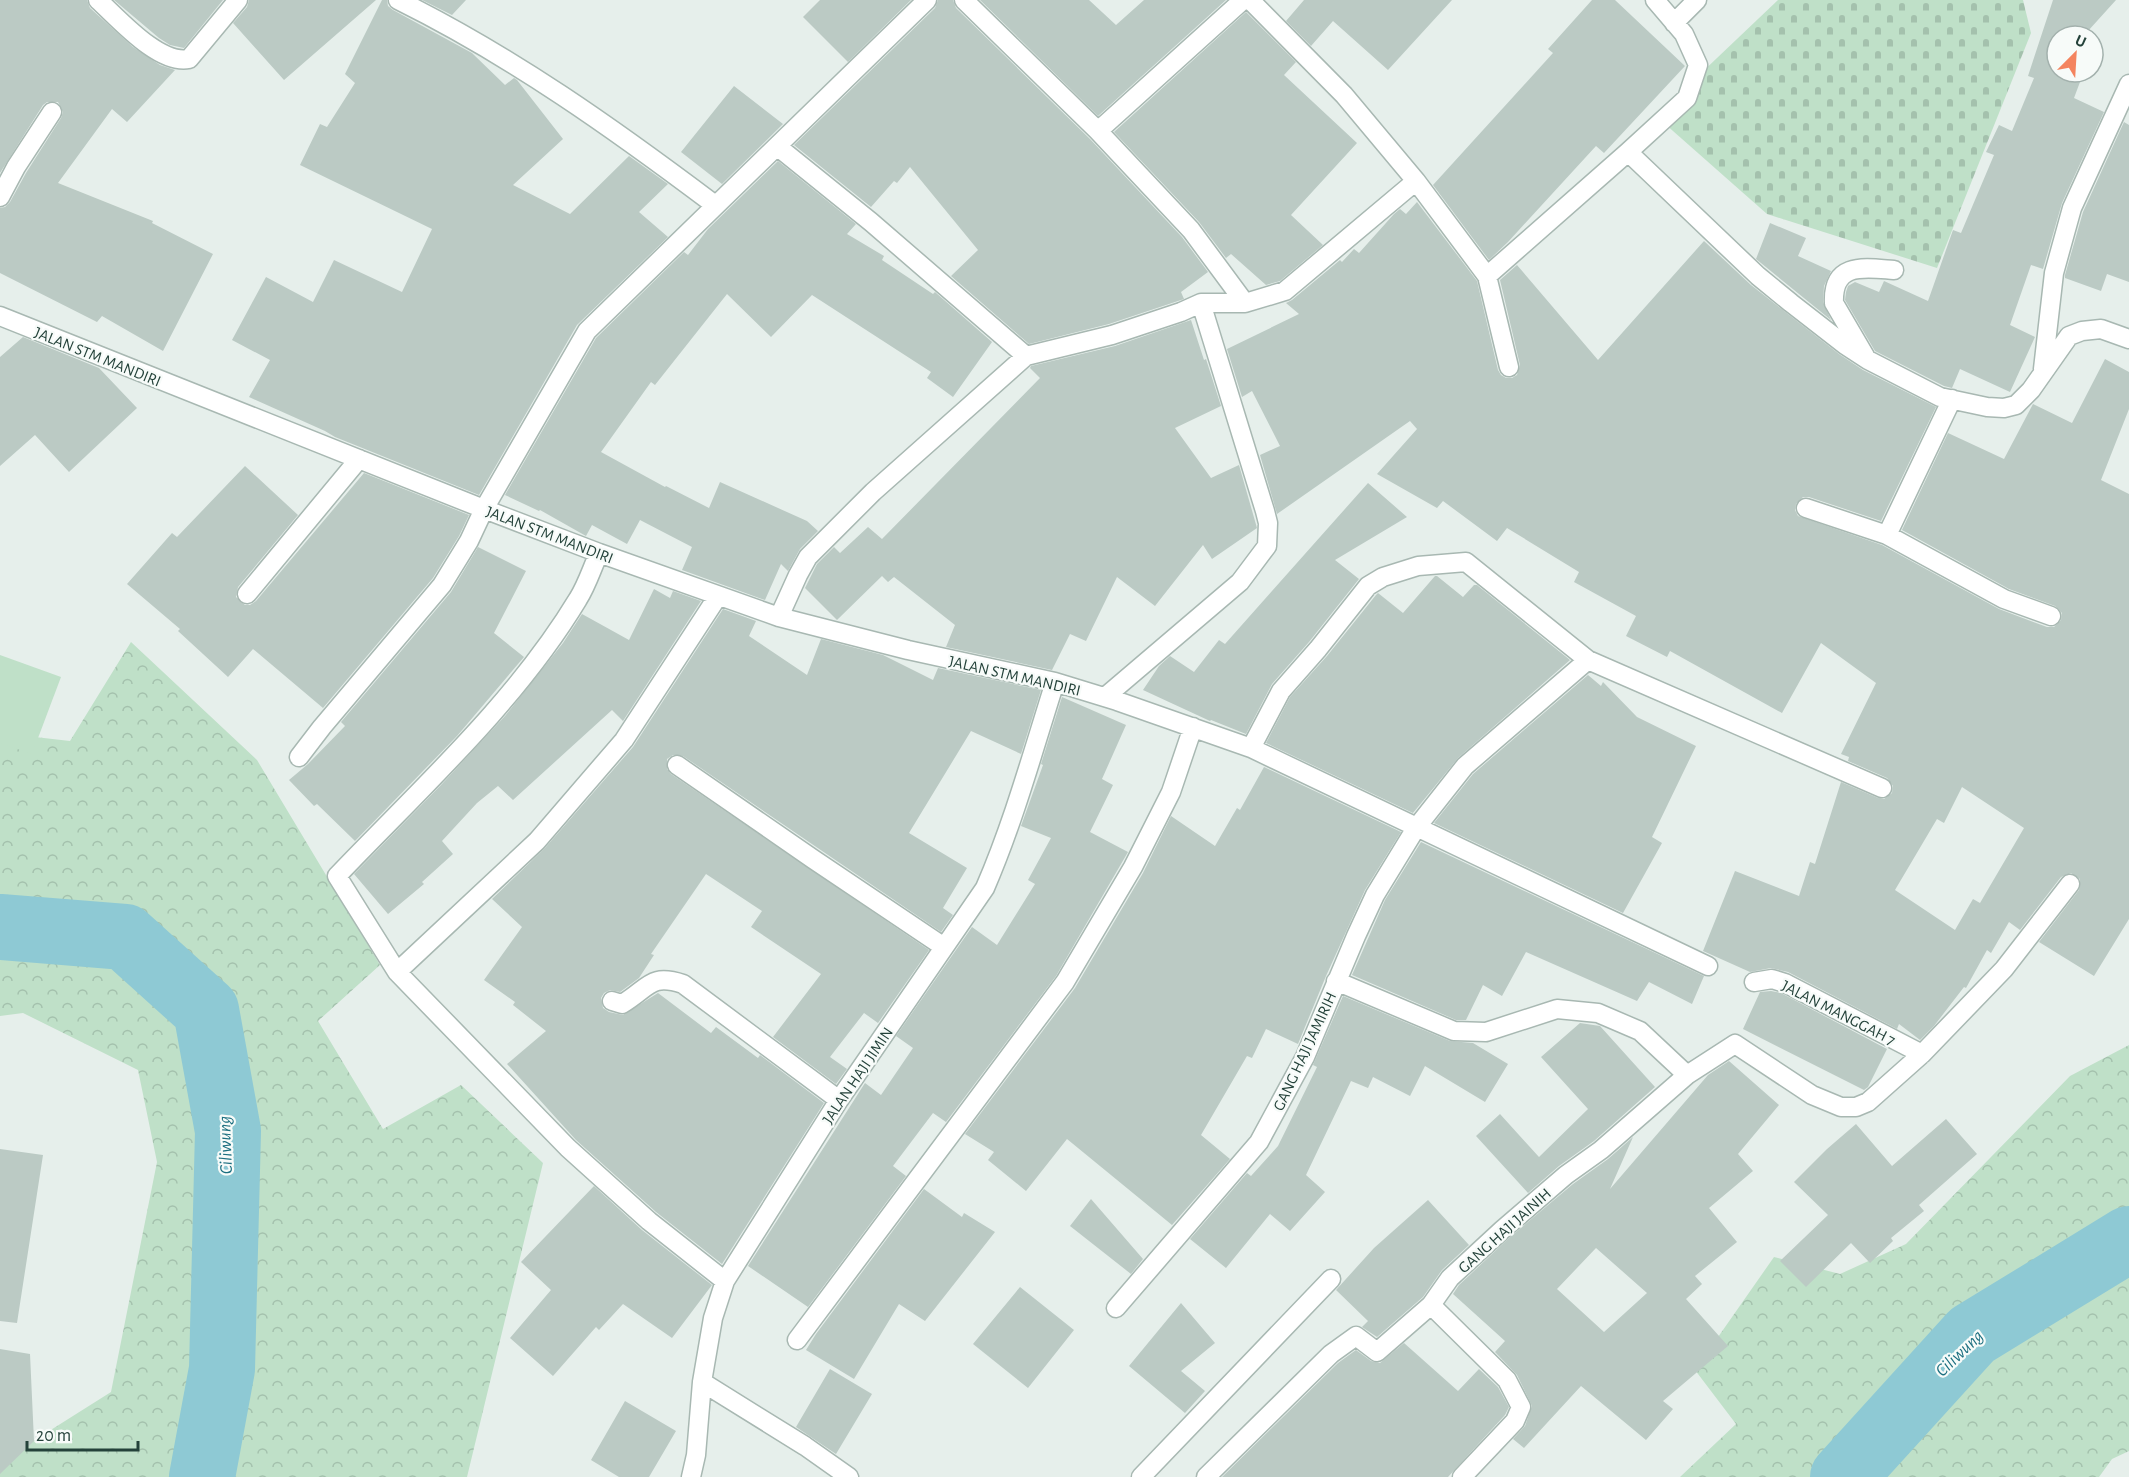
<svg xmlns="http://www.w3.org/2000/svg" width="2129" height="1477" font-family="'Alegreya Sans',sans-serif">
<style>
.forest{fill:url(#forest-crowns)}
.cemetery{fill:url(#cemetery-stones)}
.park{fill:#bfe0c8}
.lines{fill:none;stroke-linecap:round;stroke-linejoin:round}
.river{stroke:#8ec9d4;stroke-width:66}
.building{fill:#bbcac4;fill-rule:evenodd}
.minor-casing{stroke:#a8b8b2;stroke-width:21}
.minor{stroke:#fff;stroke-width:18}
.labels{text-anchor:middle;stroke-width:4.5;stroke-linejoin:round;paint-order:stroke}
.street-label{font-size:16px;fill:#24423a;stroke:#f7fbf9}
.water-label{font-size:18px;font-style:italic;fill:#1c6f80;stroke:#f7fbf9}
</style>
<defs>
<pattern id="forest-crowns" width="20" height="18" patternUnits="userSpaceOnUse" patternTransform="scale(1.5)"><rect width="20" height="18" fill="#bfe0c8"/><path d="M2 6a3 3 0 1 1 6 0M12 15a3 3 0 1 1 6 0" fill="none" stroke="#a4c1ad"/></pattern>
<pattern id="cemetery-stones" width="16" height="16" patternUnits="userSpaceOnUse" patternTransform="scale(1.5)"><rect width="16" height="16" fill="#bfe0c8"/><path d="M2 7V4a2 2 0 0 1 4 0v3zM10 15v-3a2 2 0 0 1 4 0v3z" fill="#a4c1ad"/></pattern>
</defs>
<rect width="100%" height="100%" fill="#e6efeb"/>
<path class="forest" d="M 131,642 L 257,760 L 380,965 L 318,1021 L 383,1129 L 461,1085 L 543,1163 L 467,1477 L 0,1477 L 0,1462 L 111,1392 L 157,1162 L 138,1070 L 23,1013 L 0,1016 L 0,733 L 70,741 Z
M 2129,1045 L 2129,1451 L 2112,1459 L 2099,1477 L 1680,1477 L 1736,1424 L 1695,1370 L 1774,1257 L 1840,1274 L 1906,1244 L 2070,1076 Z"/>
<path class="cemetery" d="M 1778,0 L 2023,0 L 2031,33 L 1937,268 L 1767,214 L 1656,116 Z"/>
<path class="park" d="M 0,655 L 61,677 L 32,754 L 0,743 Z"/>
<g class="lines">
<path class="river" d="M 0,927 L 125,937 L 206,1010 L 228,1131 L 222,1369 L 202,1477
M 1843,1477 L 1972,1335 L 2129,1239"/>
</g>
<path class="building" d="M 0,0 L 87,0 L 90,8 L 133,47 L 160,65 L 175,70 L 127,122 L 112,109 L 58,183 L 153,221 L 152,223 L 213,254 L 163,351 L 102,316 L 97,322 L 0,273 L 0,208 L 5,207 L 10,202 L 26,173 L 61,118 L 63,112 L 58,102 L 47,102 L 43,105 L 0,173 Z
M 114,0 L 223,0 L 184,48 L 170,45 L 159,38 Z
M 249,0 L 376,0 L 284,80 L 233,23 L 247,7 Z
M 382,0 L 387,0 L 388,6 L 393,10 L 472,53 L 505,85 L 514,78 L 517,80 L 563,139 L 513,185 L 570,214 L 629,156 L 668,184 L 639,212 L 668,237 L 577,325 L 479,495 L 335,437 L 325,431 L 249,397 L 270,360 L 232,340 L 266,277 L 313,302 L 334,260 L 402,292 L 432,229 L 300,165 L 320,124 L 327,127 L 355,83 L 345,74 Z
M 422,0 L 466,0 L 452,15 Z
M 820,0 L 911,0 L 848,62 L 803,17 Z
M 938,0 L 953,0 L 956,8 L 1090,139 L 1182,237 L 1208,272 L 1181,292 L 1184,299 L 1109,324 L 1029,344 L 951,276 L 978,250 L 910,167 L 897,183 L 894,181 L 871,207 L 794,145 L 935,8 Z
M 980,0 L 1089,0 L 1116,25 L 1144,0 L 1226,0 L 1098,116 Z
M 1304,0 L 1452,0 L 1388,70 L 1333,21 L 1311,46 L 1286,21 Z
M 1592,0 L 1615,0 L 1685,66 L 1604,153 L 1596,146 L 1508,242 L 1489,260 L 1433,185 L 1553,53 L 1548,49 Z
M 2053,0 L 2116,0 L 2088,31 L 2087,36 L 2057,36 L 2057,72 L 2077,72 L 2083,74 L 2074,98 L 2104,112 L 2062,203 L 2043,269 L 2031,265 L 2010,325 L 2035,337 L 2010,392 L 1960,369 L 1952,388 L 1944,386 L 1875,351 L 1845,300 L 1846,292 L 1848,286 L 1855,282 L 1879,292 L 1884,281 L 1928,301 L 1953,230 L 1961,233 L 1994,155 L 1986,152 L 1999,125 L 2012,131 L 2034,78 L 2028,76 Z
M 1246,12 L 1296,62 L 1284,75 L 1357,143 L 1291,215 L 1323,245 L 1280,281 L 1266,285 L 1231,254 L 1226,258 L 1199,222 L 1114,132 Z
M 734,86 L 783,124 L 722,184 L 681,152 Z
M 2124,122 L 2129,125 L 2129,282 L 2107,274 L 2101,291 L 2065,278 L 2065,275 L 2083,212 Z
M 778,161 L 856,224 L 847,234 L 884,256 L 882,260 L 933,294 L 935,292 L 992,342 L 953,397 L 927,378 L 931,372 L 812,295 L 771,337 L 727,294 L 655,385 L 651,382 L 601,452 L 665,487 L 666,486 L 709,508 L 720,482 L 807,521 L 818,531 L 800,549 L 788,571 L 781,564 L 765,600 L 682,570 L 692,547 L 640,520 L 627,544 L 592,525 L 586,536 L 540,510 L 539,511 L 505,495 L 596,338 L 684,252 L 688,255 L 708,229 Z
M 1417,202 L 1477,281 L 1498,370 L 1501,375 L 1506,378 L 1512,378 L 1517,375 L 1520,365 L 1500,280 L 1517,265 L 1598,360 L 1704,241 L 1751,285 L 1839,354 L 1863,370 L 1936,407 L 1881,521 L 1809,497 L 1803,497 L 1796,504 L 1795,510 L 1798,516 L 1882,545 L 1999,609 L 2047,627 L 2054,627 L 2061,620 L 2062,613 L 2055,606 L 2009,589 L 1902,530 L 1948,433 L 2004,459 L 2033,404 L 2072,423 L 2105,359 L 2129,372 L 2129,409 L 2101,480 L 2129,494 L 2129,919 L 2094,976 L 2039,942 L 2079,890 L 2080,879 L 2071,873 L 2061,877 L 2020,930 L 2009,922 L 1991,953 L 1987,950 L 1966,988 L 1964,987 L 1934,1026 L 1920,1040 L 1899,1024 L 1897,1029 L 1788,972 L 1771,968 L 1750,972 L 1703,951 L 1735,871 L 1799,896 L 1810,862 L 1815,864 L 1841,782 L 1878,798 L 1884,799 L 1892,793 L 1893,786 L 1887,778 L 1848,761 L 1849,757 L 1841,754 L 1876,683 L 1821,643 L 1782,713 L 1670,651 L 1667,657 L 1626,636 L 1636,616 L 1574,582 L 1579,572 L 1507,528 L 1497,541 L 1443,501 L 1437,508 L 1377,474 L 1417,429 L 1410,421 L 1277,514 L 1260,455 L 1280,446 L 1252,391 L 1242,397 L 1227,349 L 1299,314 L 1286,303 L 1292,300 L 1340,260 L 1342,262 L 1354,249 L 1359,253 L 1394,214 L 1400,209 L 1406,214 ZM 1962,787 L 2024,828 L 1980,903 L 1973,899 L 1955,930 L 1895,890 L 1937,819 L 1944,823 Z
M 1770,223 L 1806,238 L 1798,256 L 1831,271 L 1824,286 L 1823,302 L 1831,320 L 1756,259 Z
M 1191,320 L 1204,360 L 1206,359 L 1221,406 L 1175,428 L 1211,478 L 1239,465 L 1257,528 L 1212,559 L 1203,545 L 1155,606 L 1117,577 L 1086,641 L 1070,634 L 1052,670 L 946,647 L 955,625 L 894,577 L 888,582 L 882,576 L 837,620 L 805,588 L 817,564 L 834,547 L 840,553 L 868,527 L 882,539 L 1040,378 L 1030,368 L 1031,366 L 1115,346 Z
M 23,337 L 99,368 L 137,408 L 69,472 L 35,435 L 0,466 L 0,357 Z
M 245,466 L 298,515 L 238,587 L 236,597 L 245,605 L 250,605 L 256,601 L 364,473 L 469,515 L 459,536 L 433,578 L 323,708 L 253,649 L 228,677 L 178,631 L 180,629 L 127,584 L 172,533 L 177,537 Z
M 1368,483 L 1407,517 L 1335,560 L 1359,579 L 1309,642 L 1272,684 L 1246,734 L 1211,720 L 1210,721 L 1143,690 L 1159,666 L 1170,656 L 1194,672 L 1219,640 L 1225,644 Z
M 478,547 L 526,571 L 494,633 L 524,657 L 457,736 L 355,841 L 317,804 L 314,806 L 289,780 L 308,764 L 345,726 L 341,722 L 451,592 Z
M 1435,576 L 1437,576 L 1463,597 L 1474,585 L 1477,585 L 1570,660 L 1458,758 L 1413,813 L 1266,743 L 1290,697 L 1327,656 L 1376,595 L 1378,593 L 1403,613 Z
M 654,589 L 670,598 L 673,591 L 701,601 L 623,721 L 612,710 L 513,800 L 498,786 L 477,803 L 442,841 L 453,854 L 422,882 L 424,884 L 388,914 L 354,874 L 441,785 L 505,716 L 563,643 L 582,614 L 629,640 Z
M 723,609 L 756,621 L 749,636 L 807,675 L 821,639 L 883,655 L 933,680 L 938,668 L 1041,690 L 1021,754 L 971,731 L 909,833 L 967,868 L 943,908 L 953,915 L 941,932 L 683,756 L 673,755 L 667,759 L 667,769 L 671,774 L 929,950 L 878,1023 L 864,1013 L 830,1057 L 847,1069 L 836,1084 L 773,1037 L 821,974 L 751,927 L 762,911 L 706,874 L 651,954 L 654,955 L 639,978 L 620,992 L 610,990 L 604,993 L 601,998 L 603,1008 L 609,1012 L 623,1015 L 658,993 L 711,1033 L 716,1027 L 758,1058 L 760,1055 L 824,1103 L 722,1264 L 656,1212 L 576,1140 L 507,1064 L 546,1031 L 513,1005 L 515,1002 L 484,980 L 522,927 L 492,899 L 545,848 L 633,747 Z
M 1588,675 L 1601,686 L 1603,682 L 1637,717 L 1696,746 L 1652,837 L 1662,843 L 1623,913 L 1434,823 L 1473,774 Z
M 1062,697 L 1126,725 L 1102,779 L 1113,785 L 1090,832 L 1128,852 L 1056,976 L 946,1122 L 933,1113 L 893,1166 L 906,1176 L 808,1307 L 748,1266 L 865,1083 L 881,1095 L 913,1048 L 896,1036 L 972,927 L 997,945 L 1035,884 L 1028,880 L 1051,838 L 1021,826 L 1043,765 L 1041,764 Z
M 1264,767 L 1401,832 L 1365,890 L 1326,976 L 1298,1044 L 1266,1029 L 1252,1058 L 1247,1056 L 1201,1135 L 1230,1159 L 1172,1225 L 1067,1139 L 1026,1191 L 988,1160 L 994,1152 L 965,1134 L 1075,988 L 1143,873 L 1171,816 L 1215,846 L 1237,808 L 1240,810 Z
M 1421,842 L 1704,976 L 1692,1004 L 1649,982 L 1637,1001 L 1526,952 L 1502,996 L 1483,985 L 1466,1020 L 1456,1020 L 1352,975 L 1385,900 Z
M 1771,991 L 1781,993 L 1887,1049 L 1868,1087 L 1864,1090 L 1743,1029 L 1760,992 Z
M 1343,996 L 1450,1041 L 1473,1043 L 1508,1064 L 1485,1102 L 1425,1066 L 1410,1096 L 1373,1077 L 1368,1088 L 1351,1081 L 1306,1175 L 1325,1192 L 1290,1231 L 1270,1214 L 1226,1268 L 1190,1239 L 1247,1173 L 1251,1176 L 1278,1146 L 1317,1067 L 1313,1065 Z
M 1580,1023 L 1600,1026 L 1655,1087 L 1594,1141 L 1559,1166 L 1528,1193 L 1476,1136 L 1500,1114 L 1539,1157 L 1588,1109 L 1541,1057 Z
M 1729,1061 L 1779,1105 L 1738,1154 L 1753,1171 L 1709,1208 L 1737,1242 L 1695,1276 L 1702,1284 L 1686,1299 L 1728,1346 L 1663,1401 L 1673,1409 L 1646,1440 L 1581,1386 L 1524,1448 L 1513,1439 L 1525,1426 L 1532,1406 L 1517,1375 L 1495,1352 L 1505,1341 L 1453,1294 L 1459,1285 L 1509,1238 L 1573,1184 L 1608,1159 L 1633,1137 L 1610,1189 L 1708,1075 ZM 1596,1248 L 1647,1293 L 1604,1332 L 1557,1289 Z
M 1946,1119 L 1977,1154 L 1919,1205 L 1924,1211 L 1891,1238 L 1893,1241 L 1870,1263 L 1851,1243 L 1806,1287 L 1780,1261 L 1828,1215 L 1794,1182 L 1827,1149 L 1856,1124 L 1892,1166 Z
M 0,1149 L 43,1155 L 17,1323 L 0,1321 Z
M 594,1186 L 642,1230 L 712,1285 L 672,1338 L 623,1304 L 599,1330 L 596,1327 L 553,1376 L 510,1338 L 551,1290 L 521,1262 Z
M 924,1189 L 962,1217 L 964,1213 L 995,1232 L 925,1321 L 899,1304 L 854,1379 L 806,1350 L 816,1334 Z
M 1091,1199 L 1143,1259 L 1131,1274 L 1070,1226 Z
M 1428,1200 L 1469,1245 L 1442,1270 L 1423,1297 L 1377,1337 L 1362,1327 L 1368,1321 L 1336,1290 L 1374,1248 Z
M 1020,1287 L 1074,1330 L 1028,1388 L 973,1344 Z
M 1181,1303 L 1215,1343 L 1181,1371 L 1205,1391 L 1185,1413 L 1129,1366 Z
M 1404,1343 L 1458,1391 L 1479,1369 L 1498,1387 L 1509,1407 L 1505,1415 L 1448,1477 L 1222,1477 L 1338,1363 L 1356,1350 L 1371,1361 L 1380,1363 Z
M 0,1349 L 30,1354 L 34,1441 L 0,1474 Z
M 830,1369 L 872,1394 L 836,1454 L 796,1427 Z
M 625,1401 L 676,1431 L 649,1477 L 619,1477 L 591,1460 Z"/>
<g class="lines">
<g class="minor-casing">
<path id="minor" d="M 98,0 C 119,19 159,65 189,59 L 238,0
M 398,0 C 513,57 614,129 715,205
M 964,0 L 1098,131 L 1191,230 L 1245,303
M 1250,0 L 1344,95 L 1416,181 L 1487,276 L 1509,367
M 1674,23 L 1697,0
M 1098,131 L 1243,0
M 778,147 L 871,222 L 1026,356
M 1628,152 L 1758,276 L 1791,303 L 1845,345 L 1868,360 L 1940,397 L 1987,407 L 2004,408 L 2016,405 L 2031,390 L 2069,336 L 2082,331 L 2101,329 L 2129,339
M 0,197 L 16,167 L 52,112
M 1487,276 L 1628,152 L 1687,98 L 1698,65 L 1684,34 L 1655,0
M 0,316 L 484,509 L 599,553 L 779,617 L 908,650 L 1055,682 L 1117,701 L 1251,748 L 1708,966
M 1865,356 L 1834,303 C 1832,261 1866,268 1894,270
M 2043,369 L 2054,273 L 2072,208 L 2129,84
M 1806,508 L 1887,535 L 2004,599 L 2051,616
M 1887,535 L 1952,399
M 599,553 C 592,568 587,585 578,599 C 516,702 420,789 337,876 L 397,972 L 568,1148 L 649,1221 L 725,1281
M 247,594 L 359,459
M 779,617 L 798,575 L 808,557 L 873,492 L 1026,356 L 1112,335 L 1181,312 L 1201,303 L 1245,303 L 1285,291 L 1416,181
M 1105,697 L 1240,582 L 1267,546 L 1268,523 L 1265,511 L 1201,303
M 1251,748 L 1281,691 L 1318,649 L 1368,586 L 1383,577 L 1418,566 L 1466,562 L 1588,660 L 1882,788
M 299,757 L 322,727 L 442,585 L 469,541 L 484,509 L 587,331 L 927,0
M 677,765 L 813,859 L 944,947
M 397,972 L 537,841 L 624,740 L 718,596
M 1336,981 L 1454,1031 L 1486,1032 L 1557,1009 L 1598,1013 L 1640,1031 L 1687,1075
M 1754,982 L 1772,979 L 1785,983 L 1922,1054
M 612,1001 L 622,1004 C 649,988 650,973 683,984 L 839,1100
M 1116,1308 L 1259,1142 L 1305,1057 L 1356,936 L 1375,895 L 1416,828 L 1465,766 L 1588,660
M 797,1340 L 1065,982 L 1133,867 L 1171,792 L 1193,727
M 702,1382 L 805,1446 L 849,1477
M 691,1477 L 696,1455 L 702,1382 L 713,1318 L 725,1281 L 839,1100 L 985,888 C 1014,821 1033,751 1055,682
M 1141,1477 L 1331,1279
M 1206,1477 L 1331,1354 L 1356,1336 L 1377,1352 L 1431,1305
M 1462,1477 L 1515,1421 L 1521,1407 L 1507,1380 L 1431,1305 L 1450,1278 L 1502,1230 L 1566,1175 L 1601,1150 L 1687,1075 L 1735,1044 L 1812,1095 L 1841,1107 L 1856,1107 L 1868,1102 L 1922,1054 L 2004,969 L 2070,884"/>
</g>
<use href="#minor" class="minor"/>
</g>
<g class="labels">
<g class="street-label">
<text transform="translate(98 356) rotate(22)" y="6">JALAN STM MANDIRI</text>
<text transform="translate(550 534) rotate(21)" y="6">JALAN STM MANDIRI</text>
<text transform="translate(1015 675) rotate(13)" y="6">JALAN STM MANDIRI</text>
<text transform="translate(1839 1012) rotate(27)" y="6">JALAN MANGGAH 7</text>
<text transform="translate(1304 1051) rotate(-65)" y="6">GANG HAJI JAMIRIH</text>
<text transform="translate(857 1075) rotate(-56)" y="6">JALAN HAJI JIMIN</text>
<text transform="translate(1504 1230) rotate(-42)" y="6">GANG HAJI JAINIH</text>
</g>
<g class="water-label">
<text transform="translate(225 1145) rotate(-92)" y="6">Ciliwung</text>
<text transform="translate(1959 1353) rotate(-44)" y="6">Ciliwung</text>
</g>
</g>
<g transform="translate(2075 54) rotate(24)"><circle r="28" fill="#f7fbf9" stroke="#a3b1ad" stroke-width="1.5"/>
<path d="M0-4.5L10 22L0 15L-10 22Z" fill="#f4845f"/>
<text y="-9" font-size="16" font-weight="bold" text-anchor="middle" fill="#24423a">U</text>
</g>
<path d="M27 1441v9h111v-9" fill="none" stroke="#24423a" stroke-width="3"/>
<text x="36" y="1441" font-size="18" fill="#24423a" stroke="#f7fbf9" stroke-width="4.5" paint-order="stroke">20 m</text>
</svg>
